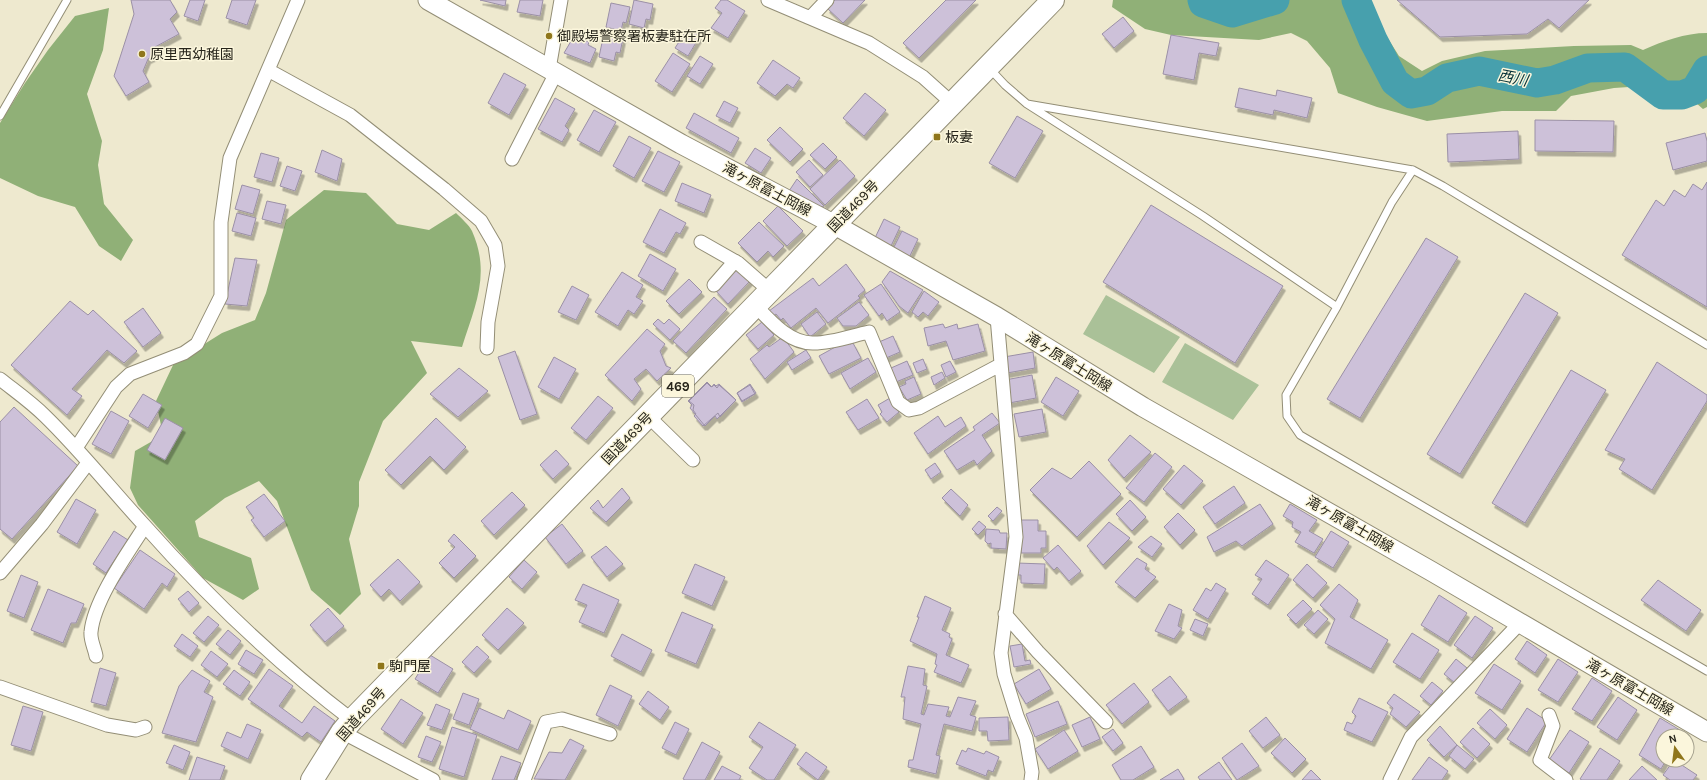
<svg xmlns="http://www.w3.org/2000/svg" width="1707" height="780" font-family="Karla,'Noto Sans JP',sans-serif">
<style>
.green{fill:#aac198}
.forest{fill:#90b077}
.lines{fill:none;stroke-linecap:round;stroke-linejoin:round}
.river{stroke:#47a0ad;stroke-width:29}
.building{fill:#cdc1d9;stroke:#9b90a6;filter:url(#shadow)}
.service-casing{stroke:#938e76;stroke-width:9}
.minor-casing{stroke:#938e76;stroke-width:15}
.secondary-casing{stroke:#938e76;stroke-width:21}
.trunk-casing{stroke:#938e76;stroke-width:24}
.service{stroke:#fff;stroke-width:7}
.minor{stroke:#fff;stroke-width:13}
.secondary{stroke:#fff;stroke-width:19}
.trunk{stroke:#fff;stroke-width:22}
.poi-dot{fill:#8f761b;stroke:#fbf6dc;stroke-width:1.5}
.labels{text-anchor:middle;stroke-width:3;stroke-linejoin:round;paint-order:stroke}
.shield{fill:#fbf6dc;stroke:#676455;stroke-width:1}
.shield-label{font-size:13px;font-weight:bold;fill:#27251b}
.poi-label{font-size:14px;fill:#27251b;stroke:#fbf6dc;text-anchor:start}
.street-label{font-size:14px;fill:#27251b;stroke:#fbf6dc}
.water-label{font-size:15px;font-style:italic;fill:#053137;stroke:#fbf6dc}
</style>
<defs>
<filter id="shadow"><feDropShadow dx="2.5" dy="4.5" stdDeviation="0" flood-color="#0004"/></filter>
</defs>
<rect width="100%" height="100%" fill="#eee9cf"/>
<path class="green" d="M 1106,295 L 1180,337 L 1154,373 L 1083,334 Z
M 1185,343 L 1259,385 L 1233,420 L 1162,382 Z"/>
<path class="forest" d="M 1113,0 L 1347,0 L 1387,37 L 1399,56 L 1422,71 L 1442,61 L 1485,51 L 1574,46 L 1631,45 L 1643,50 C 1663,41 1685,33 1707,33 L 1707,107 L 1703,109 L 1674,84 L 1614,88 L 1571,96 L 1556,111 L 1502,111 L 1427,121 L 1377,107 L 1338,93 L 1330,68 L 1307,41 L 1291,33 L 1259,40 L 1171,35 L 1145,29 L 1112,7 Z
M 109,8 L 103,50 L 87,94 L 102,141 L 98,165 L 104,204 L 133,240 L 121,261 L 99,246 L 75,207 L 38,196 L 0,178 L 0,123 L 25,83 L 48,50 L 75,16 Z
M 324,190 L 366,193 L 397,224 L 429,230 L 456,213 C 461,218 469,225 472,231 C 491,274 475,306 462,347 L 411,341 L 427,373 L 383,421 L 359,482 L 359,506 L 349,539 L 361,594 L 340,615 L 311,590 L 277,501 L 259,481 L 225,498 L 195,521 L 199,537 L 251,558 L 259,589 L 243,600 L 203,578 L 138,505 L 130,488 L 135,451 L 163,435 L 156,401 L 174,363 L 222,333 L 255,320 L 266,293 L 286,220 Z"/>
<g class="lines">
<path class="river" d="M 1202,0 L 1203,3 L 1232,13 L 1275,0
M 1356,0 L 1373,40 L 1395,82 L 1411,94 L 1427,91 L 1447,78 L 1479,71 L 1537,83 L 1555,80 L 1588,68 L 1625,67 L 1663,95 L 1682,95 L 1695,90 L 1707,70"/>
</g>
<path class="building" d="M 131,0 L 170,0 L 177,12 L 170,19 L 179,34 L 155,47 L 159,54 L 148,59 L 143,71 L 149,82 L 126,96 L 114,76 L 134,14 Z
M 190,0 L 205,0 L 198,21 L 184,16 Z
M 232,0 L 256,0 L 247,25 L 226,18 Z
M 480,0 L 506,0 L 505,6 Z
M 520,0 L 543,0 L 540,16 L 517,12 Z
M 634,0 L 653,4 L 650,20 L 646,19 L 644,28 L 629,24 Z
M 721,0 L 727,0 L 745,11 L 728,38 L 711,28 L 722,13 L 715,8 Z
M 835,0 L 865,0 L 843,23 L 827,8 Z
M 946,0 L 976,0 L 919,58 L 903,43 Z
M 1397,0 L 1589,0 L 1559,28 L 1548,19 L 1527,34 L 1440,37 Z
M 611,3 L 630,7 L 626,23 L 623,22 L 621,31 L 606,27 Z
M 1123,17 L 1134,31 L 1114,48 L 1102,34 Z
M 688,28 L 700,36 L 688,56 L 675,48 Z
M 604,33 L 623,38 L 620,53 L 616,52 L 614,61 L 599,57 Z
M 1171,35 L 1219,43 L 1216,56 L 1199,53 L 1194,80 L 1163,74 Z
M 574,36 L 589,42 L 588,45 L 596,49 L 590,63 L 564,53 Z
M 673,53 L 690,64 L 672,92 L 655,81 Z
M 700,56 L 713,64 L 700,84 L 687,76 Z
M 773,60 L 800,78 L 793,88 L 787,84 L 775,96 L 757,83 Z
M 504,73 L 526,85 L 509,115 L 488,103 Z
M 1239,88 L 1276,96 L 1277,90 L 1312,98 L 1307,118 L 1274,110 L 1273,115 L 1235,107 Z
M 865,93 L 886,110 L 864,136 L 843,118 Z
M 555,98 L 575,109 L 565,126 L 569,130 L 562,142 L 538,129 Z
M 724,101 L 738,108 L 730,123 L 716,116 Z
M 594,110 L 616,122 L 599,152 L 577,140 Z
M 694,113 L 739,138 L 731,153 L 686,128 Z
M 1017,116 L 1043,131 L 1015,178 L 989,163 Z
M 1535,120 L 1614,121 L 1613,152 L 1535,151 Z
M 780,127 L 803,149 L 790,162 L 767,140 Z
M 1518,131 L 1519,159 L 1448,162 L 1447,134 Z
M 1705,133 L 1707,141 L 1707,161 L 1673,170 L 1666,143 Z
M 629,136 L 651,148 L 634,178 L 613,166 Z
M 823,143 L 837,157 L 825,169 L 810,155 Z
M 755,148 L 771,158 L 761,173 L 745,163 Z
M 322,150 L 342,159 L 337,181 L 315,172 Z
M 658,151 L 680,162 L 664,192 L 642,181 Z
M 261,153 L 279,158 L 272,182 L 254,177 Z
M 809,160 L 823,175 L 810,187 L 796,172 Z
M 840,160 L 855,176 L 825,205 L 810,189 Z
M 287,166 L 302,171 L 295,191 L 280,186 Z
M 797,179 L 824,206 L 817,209 L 789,191 Z
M 1707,182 L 1707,307 L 1622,255 L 1656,200 L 1664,206 L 1674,190 L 1685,197 L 1693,184 L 1702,190 Z
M 682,183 L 711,195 L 704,213 L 675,201 Z
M 242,185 L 260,190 L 253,214 L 235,209 Z
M 267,201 L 286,205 L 281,224 L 262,219 Z
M 1151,205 L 1283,286 L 1235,363 L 1103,282 Z
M 778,206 L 803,231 L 787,246 L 763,221 Z
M 660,209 L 686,223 L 680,234 L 676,232 L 664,253 L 643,242 Z
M 237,213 L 256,218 L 251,236 L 232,231 Z
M 884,219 L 900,227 L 890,248 L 874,240 Z
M 759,222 L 784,246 L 773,257 L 768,251 L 757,262 L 738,243 Z
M 902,231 L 918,239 L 908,260 L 892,251 Z
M 1426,238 L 1458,257 L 1360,418 L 1327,399 Z
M 650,254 L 676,269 L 663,291 L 638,276 Z
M 235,258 L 257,260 L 247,306 L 225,304 Z
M 846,264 L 865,290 L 858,296 L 860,298 L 828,323 L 816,308 L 791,328 L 783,318 L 781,320 L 776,314 L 773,316 L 769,311 L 813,278 L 819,286 Z
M 737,268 L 750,281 L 728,304 L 715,290 Z
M 890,271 L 923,290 L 908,313 L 899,306 L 882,282 Z
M 622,272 L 643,285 L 636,297 L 643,301 L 634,314 L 628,310 L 618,326 L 595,312 Z
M 689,279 L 702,292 L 679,314 L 666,301 Z
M 881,284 L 900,312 L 887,321 L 882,313 L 879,316 L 864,295 Z
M 572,286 L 589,295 L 576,320 L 558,312 Z
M 924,291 L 939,302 L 928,316 L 923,312 L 918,317 L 912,312 Z
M 1525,293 L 1558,313 L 1460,474 L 1427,454 Z
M 714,297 L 727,309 L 686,353 L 673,341 Z
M 70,301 L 88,315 L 93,310 L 137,351 L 124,363 L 107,350 L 72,389 L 82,396 L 67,415 L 11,365 Z
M 859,302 L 869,315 L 856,326 L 843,326 L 837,318 Z
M 143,308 L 161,333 L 143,347 L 124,322 Z
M 817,312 L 826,324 L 810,337 L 801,324 Z
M 658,319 L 664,324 L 669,319 L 680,329 L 670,340 L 653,324 Z
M 762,322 L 774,335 L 758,349 L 746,335 Z
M 943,324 L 945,328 L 957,324 L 958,329 L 978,324 L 985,351 L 953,360 L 946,341 L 928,346 L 924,328 Z
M 647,329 L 665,344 L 660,351 L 666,366 L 671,368 L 657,381 L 646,369 L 634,379 L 641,389 L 632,401 L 605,375 Z
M 893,336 L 900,352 L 886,358 L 879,342 Z
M 783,337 L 794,352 L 765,379 L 750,359 L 767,345 L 769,347 Z
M 848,340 L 850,344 L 853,343 L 861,358 L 829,374 L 819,356 Z
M 806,350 L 811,358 L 792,370 L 787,362 Z
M 515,351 L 537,414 L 520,420 L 498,357 Z
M 1033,352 L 1035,368 L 1007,373 L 1004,357 Z
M 554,357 L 576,369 L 559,399 L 538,387 Z
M 868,358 L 876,372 L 850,389 L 841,373 Z
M 923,359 L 927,369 L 917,373 L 913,363 Z
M 907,361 L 913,375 L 896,382 L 891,368 Z
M 950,361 L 956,372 L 946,377 L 941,365 Z
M 1657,362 L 1707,395 L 1707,401 L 1652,490 L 1619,469 L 1625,459 L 1605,450 Z
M 459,368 L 488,391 L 458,417 L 430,394 Z
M 1571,370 L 1606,390 L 1525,523 L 1492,503 Z
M 942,372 L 945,378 L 934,385 L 931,377 Z
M 1032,375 L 1036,398 L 1009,403 L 1005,380 Z
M 914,377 L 921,394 L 907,400 L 899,387 L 906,384 L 905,381 Z
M 1056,377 L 1079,391 L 1063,416 L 1041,402 Z
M 707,382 L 712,387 L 714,384 L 716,386 L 719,384 L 736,400 L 717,419 L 715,416 L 705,426 L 690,408 L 692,405 L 688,401 Z
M 707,383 L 711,387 L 714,385 L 717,388 L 719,385 L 736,400 L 720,417 L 718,413 L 703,426 L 694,416 L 696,414 L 693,410 L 694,405 L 689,401 Z
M 750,384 L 756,393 L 742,401 L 737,393 Z
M 750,385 L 755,394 L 742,402 L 737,393 Z
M 143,394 L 162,405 L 148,428 L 129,416 Z
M 598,396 L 613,408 L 586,440 L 571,428 Z
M 890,398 L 899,412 L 887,422 L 880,414 L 882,412 L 878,405 Z
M 867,399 L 879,418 L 858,430 L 846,412 Z
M 14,407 L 78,466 L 12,539 L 0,529 L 0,422 Z
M 1042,409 L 1046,432 L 1019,437 L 1014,414 Z
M 111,411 L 129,421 L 111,454 L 92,444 Z
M 992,413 L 1000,423 L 982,435 L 992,451 L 977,465 L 974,460 L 957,470 L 944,451 L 975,430 L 973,427 Z
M 938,416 L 945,427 L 961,417 L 966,426 L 928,454 L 914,433 Z
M 165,418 L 183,428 L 165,460 L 147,450 Z
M 436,418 L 466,447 L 444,470 L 430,456 L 401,485 L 385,470 Z
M 1130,435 L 1151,452 L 1124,478 L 1108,460 Z
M 556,450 L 569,464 L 553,479 L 540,465 Z
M 1155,453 L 1172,467 L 1144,502 L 1126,488 Z
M 1089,461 L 1121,494 L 1077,537 L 1030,490 L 1052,468 L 1071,479 Z
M 935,463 L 941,472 L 931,479 L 925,470 Z
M 1184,465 L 1203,481 L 1181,505 L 1163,489 Z
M 1234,486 L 1245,503 L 1215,524 L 1203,507 Z
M 622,488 L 630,498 L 606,522 L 590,508 L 598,500 L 603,508 Z
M 951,489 L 968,505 L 960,516 L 942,498 Z
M 512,492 L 525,505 L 494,535 L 481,521 Z
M 264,494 L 285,521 L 264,537 L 251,520 L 254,518 L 246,507 Z
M 76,499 L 96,510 L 77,544 L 57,532 Z
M 1130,500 L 1146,517 L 1132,531 L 1116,514 Z
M 1260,504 L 1273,524 L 1242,546 L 1236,541 L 1214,552 L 1207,537 Z
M 1290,504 L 1317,520 L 1309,531 L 1323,539 L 1314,553 L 1295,542 L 1301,532 L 1292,527 L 1293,522 L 1283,516 Z
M 997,507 L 1002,511 L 993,521 L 988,516 Z
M 1178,513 L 1195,530 L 1180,545 L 1164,527 Z
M 1021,520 L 1038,520 L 1038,531 L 1046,531 L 1046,548 L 1041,548 L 1041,553 L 1021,553 Z
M 979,521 L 986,527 L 978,535 L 972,529 Z
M 1109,522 L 1130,538 L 1103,565 L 1087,546 Z
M 562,524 L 583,551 L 566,564 L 545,537 Z
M 986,529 L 999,530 L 1000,533 L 1007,533 L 1006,549 L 991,548 L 991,543 L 988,544 L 985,541 Z
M 114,531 L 128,540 L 106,573 L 93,564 Z
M 1331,531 L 1349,542 L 1333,568 L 1315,557 Z
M 454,534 L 476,556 L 454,578 L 439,563 L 455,547 L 448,541 Z
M 1151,536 L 1162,544 L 1152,557 L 1138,547 Z
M 1058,545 L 1081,571 L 1069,581 L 1057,567 L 1054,570 L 1043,558 Z
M 606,546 L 623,564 L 607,577 L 591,557 Z
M 140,550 L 175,574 L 167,587 L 162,583 L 144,609 L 114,588 Z
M 1137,558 L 1147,564 L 1145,569 L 1156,577 L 1135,598 L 1115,582 Z
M 398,559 L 420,582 L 400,601 L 389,589 L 381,597 L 370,585 Z
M 524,560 L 537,572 L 522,589 L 509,577 Z
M 1266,560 L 1289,575 L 1268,605 L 1252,594 L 1262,579 L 1255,575 Z
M 1017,563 L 1045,564 L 1044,584 L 1021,583 L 1021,575 L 1017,575 Z
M 695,564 L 725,577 L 712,606 L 682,593 Z
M 1307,564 L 1327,583 L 1313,598 L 1293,580 Z
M 21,575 L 38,582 L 24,618 L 7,611 Z
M 1658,580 L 1701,610 L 1686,631 L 1641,600 Z
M 1216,583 L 1226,589 L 1208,619 L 1193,610 L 1206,588 L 1211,591 Z
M 583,584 L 619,600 L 604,633 L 579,622 L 587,605 L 575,600 Z
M 1339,584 L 1358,600 L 1350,617 L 1388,640 L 1371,669 L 1325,643 L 1335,619 L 1320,605 Z
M 48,589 L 84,604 L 76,623 L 71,623 L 63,643 L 31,630 Z
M 188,591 L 199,603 L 189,612 L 178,599 Z
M 1439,595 L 1467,613 L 1448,642 L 1421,625 Z
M 925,596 L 951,608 L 942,630 L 950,634 L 949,637 L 952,639 L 946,655 L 969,665 L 961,683 L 934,672 L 937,665 L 935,664 L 937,654 L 910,641 L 919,617 L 917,617 Z
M 1303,600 L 1312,609 L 1296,624 L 1287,615 Z
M 1169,604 L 1182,610 L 1178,626 L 1182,628 L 1174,639 L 1155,631 Z
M 328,608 L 344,626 L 325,642 L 310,625 Z
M 507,608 L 524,623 L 498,650 L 482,635 Z
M 1318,610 L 1328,619 L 1314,634 L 1304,625 Z
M 682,612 L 713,625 L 696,664 L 665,651 Z
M 208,616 L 219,625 L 204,642 L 193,633 Z
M 1475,616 L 1493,628 L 1472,658 L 1454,645 Z
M 1195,619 L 1208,624 L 1203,636 L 1190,630 Z
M 228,630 L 241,641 L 230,655 L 216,644 Z
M 1412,633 L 1439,650 L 1420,679 L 1393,662 Z
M 182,634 L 198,646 L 190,657 L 174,646 Z
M 622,634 L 652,650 L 641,672 L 611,656 Z
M 1527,641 L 1547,655 L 1535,673 L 1515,659 Z
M 1022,644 L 1025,661 L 1030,660 L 1031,664 L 1014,667 L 1010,646 Z
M 477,646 L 489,657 L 474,673 L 462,662 Z
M 246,650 L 263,660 L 254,674 L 238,664 Z
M 211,651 L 228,664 L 217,677 L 201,665 Z
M 430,655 L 453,669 L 438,693 L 415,679 Z
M 1456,659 L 1467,668 L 1455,683 L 1444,674 Z
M 1558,659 L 1578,672 L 1558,702 L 1538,690 Z
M 1494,664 L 1521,681 L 1502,710 L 1475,693 Z
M 908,666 L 925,669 L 923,685 L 927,686 L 921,714 L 924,715 L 928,704 L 949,707 L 946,716 L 950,717 L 958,697 L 976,701 L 970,715 L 976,717 L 972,731 L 944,724 L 936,755 L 940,756 L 936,774 L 908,767 L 909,760 L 913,760 L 921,724 L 903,719 L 905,697 L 901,697 Z
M 100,668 L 116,673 L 106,706 L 91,702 Z
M 269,669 L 293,686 L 279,706 L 302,723 L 314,706 L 335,721 L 321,742 L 307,732 L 302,737 L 248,699 Z
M 1039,669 L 1051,689 L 1026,704 L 1014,684 Z
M 192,670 L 210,681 L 204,692 L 213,697 L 196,742 L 162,733 L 179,686 Z
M 234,670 L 250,682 L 240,696 L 223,684 Z
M 1170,676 L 1187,697 L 1168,711 L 1152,690 Z
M 1592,678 L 1612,691 L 1592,721 L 1572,709 Z
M 1432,682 L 1443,691 L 1431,705 L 1420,696 Z
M 1134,683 L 1149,702 L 1122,724 L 1106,705 Z
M 610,685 L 632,696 L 618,726 L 596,715 Z
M 648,691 L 669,707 L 660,720 L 639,704 Z
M 463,693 L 479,699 L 469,725 L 453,719 Z
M 1394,694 L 1420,712 L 1406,727 L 1390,714 L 1393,708 L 1387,703 Z
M 1618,697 L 1637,710 L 1617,740 L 1597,727 Z
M 1359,698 L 1388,712 L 1372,742 L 1344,730 L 1347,722 L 1352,724 L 1356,716 L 1352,712 Z
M 401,699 L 423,713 L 403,744 L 381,729 Z
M 1058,701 L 1067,724 L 1035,737 L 1026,714 Z
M 436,704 L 450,710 L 442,730 L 427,725 Z
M 23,706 L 43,712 L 31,751 L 11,745 Z
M 479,708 L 504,719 L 508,710 L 531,721 L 518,750 L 470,729 Z
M 1527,708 L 1547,721 L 1527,752 L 1507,739 Z
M 1490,709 L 1507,725 L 1495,739 L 1477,723 Z
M 1008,717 L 1009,740 L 988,741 L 987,731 L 979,731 L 979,718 Z
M 1090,717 L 1100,739 L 1082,747 L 1072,725 Z
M 1266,717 L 1280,735 L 1263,748 L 1249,731 Z
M 1660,718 L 1680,730 L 1676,735 L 1678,736 L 1663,736 L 1663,760 L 1666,760 L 1661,769 L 1639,755 Z
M 675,722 L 689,729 L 676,755 L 662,748 Z
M 759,722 L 796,745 L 774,780 L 767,780 L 749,768 L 763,747 L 749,737 Z
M 247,724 L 261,730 L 248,759 L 221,746 L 227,732 L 241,738 Z
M 1440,726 L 1457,745 L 1444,757 L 1427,740 Z
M 452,727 L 477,735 L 464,777 L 439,769 Z
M 1473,728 L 1490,744 L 1477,758 L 1460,742 Z
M 1113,729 L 1123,743 L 1113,751 L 1102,737 Z
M 1064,730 L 1078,751 L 1048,769 L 1035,749 Z
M 1570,730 L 1589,742 L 1569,773 L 1549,760 Z
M 426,736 L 441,742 L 432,762 L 418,757 Z
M 1285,738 L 1306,759 L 1292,773 L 1271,753 Z
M 570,739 L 584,746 L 565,780 L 534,779 L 549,752 L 562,753 Z
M 702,742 L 720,752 L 705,780 L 685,780 L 683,779 Z
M 1242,743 L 1259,766 L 1237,780 L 1222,758 Z
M 174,745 L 190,752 L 183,770 L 166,763 Z
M 1457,745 L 1474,759 L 1465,769 L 1449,756 Z
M 1141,746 L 1154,767 L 1133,780 L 1121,780 L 1112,765 Z
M 968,748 L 984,754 L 986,751 L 999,757 L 993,772 L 988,770 L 986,776 L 956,764 L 962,750 L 966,752 Z
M 1600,748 L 1620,761 L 1607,780 L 1582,780 L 1580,779 Z
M 806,752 L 827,767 L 818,780 L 797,764 Z
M 501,756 L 521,763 L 514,780 L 492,780 Z
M 197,757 L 225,766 L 220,780 L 189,780 Z
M 1429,757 L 1448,771 L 1442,780 L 1412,780 Z
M 1674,760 L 1697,775 L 1693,780 L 1670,780 L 1663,775 Z
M 1219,762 L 1232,780 L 1200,780 L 1198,777 Z
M 722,766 L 741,776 L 739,780 L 714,780 Z
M 1642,766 L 1657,780 L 1629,780 Z
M 1178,769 L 1184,779 L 1183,780 L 1160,780 Z
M 1311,770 L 1321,780 L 1302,780 Z"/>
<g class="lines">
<g class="service-casing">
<path id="service" d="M 990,69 L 1005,85 L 1027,104 L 1203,216 L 1337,307
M 1027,104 L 1413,170 L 1443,186 L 1707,345
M 0,116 L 67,0
M 1413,170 L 1392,202 L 1337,307 L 1286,395 L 1287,416 L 1300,435 L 1707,671"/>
</g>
<g class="minor-casing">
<path id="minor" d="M 768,0 L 869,43 L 923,77 L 952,103
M 810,18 L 827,0
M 549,69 L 561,0
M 268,70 L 350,115 L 444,189 L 481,221 L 495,245 L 498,266 L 488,322 L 487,348
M 512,159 L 556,73
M 701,242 L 738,263 L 770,291
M 714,285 L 735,261
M 756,306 C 771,322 790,344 814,343 C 832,343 851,336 869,332 L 898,402 L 909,410 L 919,408 L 1000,365
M 997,317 L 1016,537 L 1001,653 L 1004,674 L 1017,716 L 1026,738 L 1032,772 L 1031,780
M 0,379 C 15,391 31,402 45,416 C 80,450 111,489 144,525 C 207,596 277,663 352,720
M 648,416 L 693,460
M 76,448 L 116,387 L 130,374 L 184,353 L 197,344 L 221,296 L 221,222 L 230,158 L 298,0
M 0,573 L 42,524 L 88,463
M 1005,614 L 1038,652 L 1106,722
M 96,656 C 95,649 90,640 91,632 C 94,600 127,554 145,526
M 0,687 L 107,725 L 136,730 L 145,727
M 1549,715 L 1553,726 L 1540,760 L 1566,780
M 342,732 L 433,780
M 524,780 L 546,722 L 562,719 L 610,734
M 1390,780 L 1411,737 L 1520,623"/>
</g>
<g class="secondary-casing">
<path id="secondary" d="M 428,0 L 681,144 L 835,225 L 997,317 L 1143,407 L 1431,571 L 1707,732"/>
</g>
<g class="trunk-casing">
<path id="trunk" d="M 312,780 L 342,732 L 352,720 L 1053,0"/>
</g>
<use href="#service" class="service"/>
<use href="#minor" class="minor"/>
<use href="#secondary" class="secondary"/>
<use href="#trunk" class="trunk"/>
</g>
<g class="poi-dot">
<circle cx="549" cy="36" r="4"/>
<circle cx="142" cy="54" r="4"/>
<rect x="933" y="133" width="8" height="8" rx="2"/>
<rect x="377" y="662" width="8" height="8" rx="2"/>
</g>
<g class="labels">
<rect class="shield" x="662" y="375" width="32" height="22" rx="3"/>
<g class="shield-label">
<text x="678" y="391">469</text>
</g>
<g class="poi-label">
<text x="557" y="41">御殿場警察署板妻駐在所</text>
<text x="150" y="59">原里西幼稚園</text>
<text x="945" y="142">板妻</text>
<text x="389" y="671">駒門屋</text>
</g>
<g class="street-label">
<text transform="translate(767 189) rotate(28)" y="5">滝ヶ原富士岡線</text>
<text transform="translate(853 206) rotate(-46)" y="5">国道469号</text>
<text transform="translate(1069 362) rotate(32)" y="5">滝ヶ原富士岡線</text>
<text transform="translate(627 438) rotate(-46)" y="5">国道469号</text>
<text transform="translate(1350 524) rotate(30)" y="5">滝ヶ原富士岡線</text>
<text transform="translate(1630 687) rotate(30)" y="5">滝ヶ原富士岡線</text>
<text transform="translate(361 714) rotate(-49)" y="5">国道469号</text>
</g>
<g class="water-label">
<text transform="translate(1513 78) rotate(11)" y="5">西川</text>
</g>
</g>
<g transform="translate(1675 748) rotate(346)"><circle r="19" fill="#fbf6dc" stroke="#a6a28f"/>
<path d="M0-3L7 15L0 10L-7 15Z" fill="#8f761b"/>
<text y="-6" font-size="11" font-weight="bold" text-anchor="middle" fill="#27251b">N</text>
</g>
</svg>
